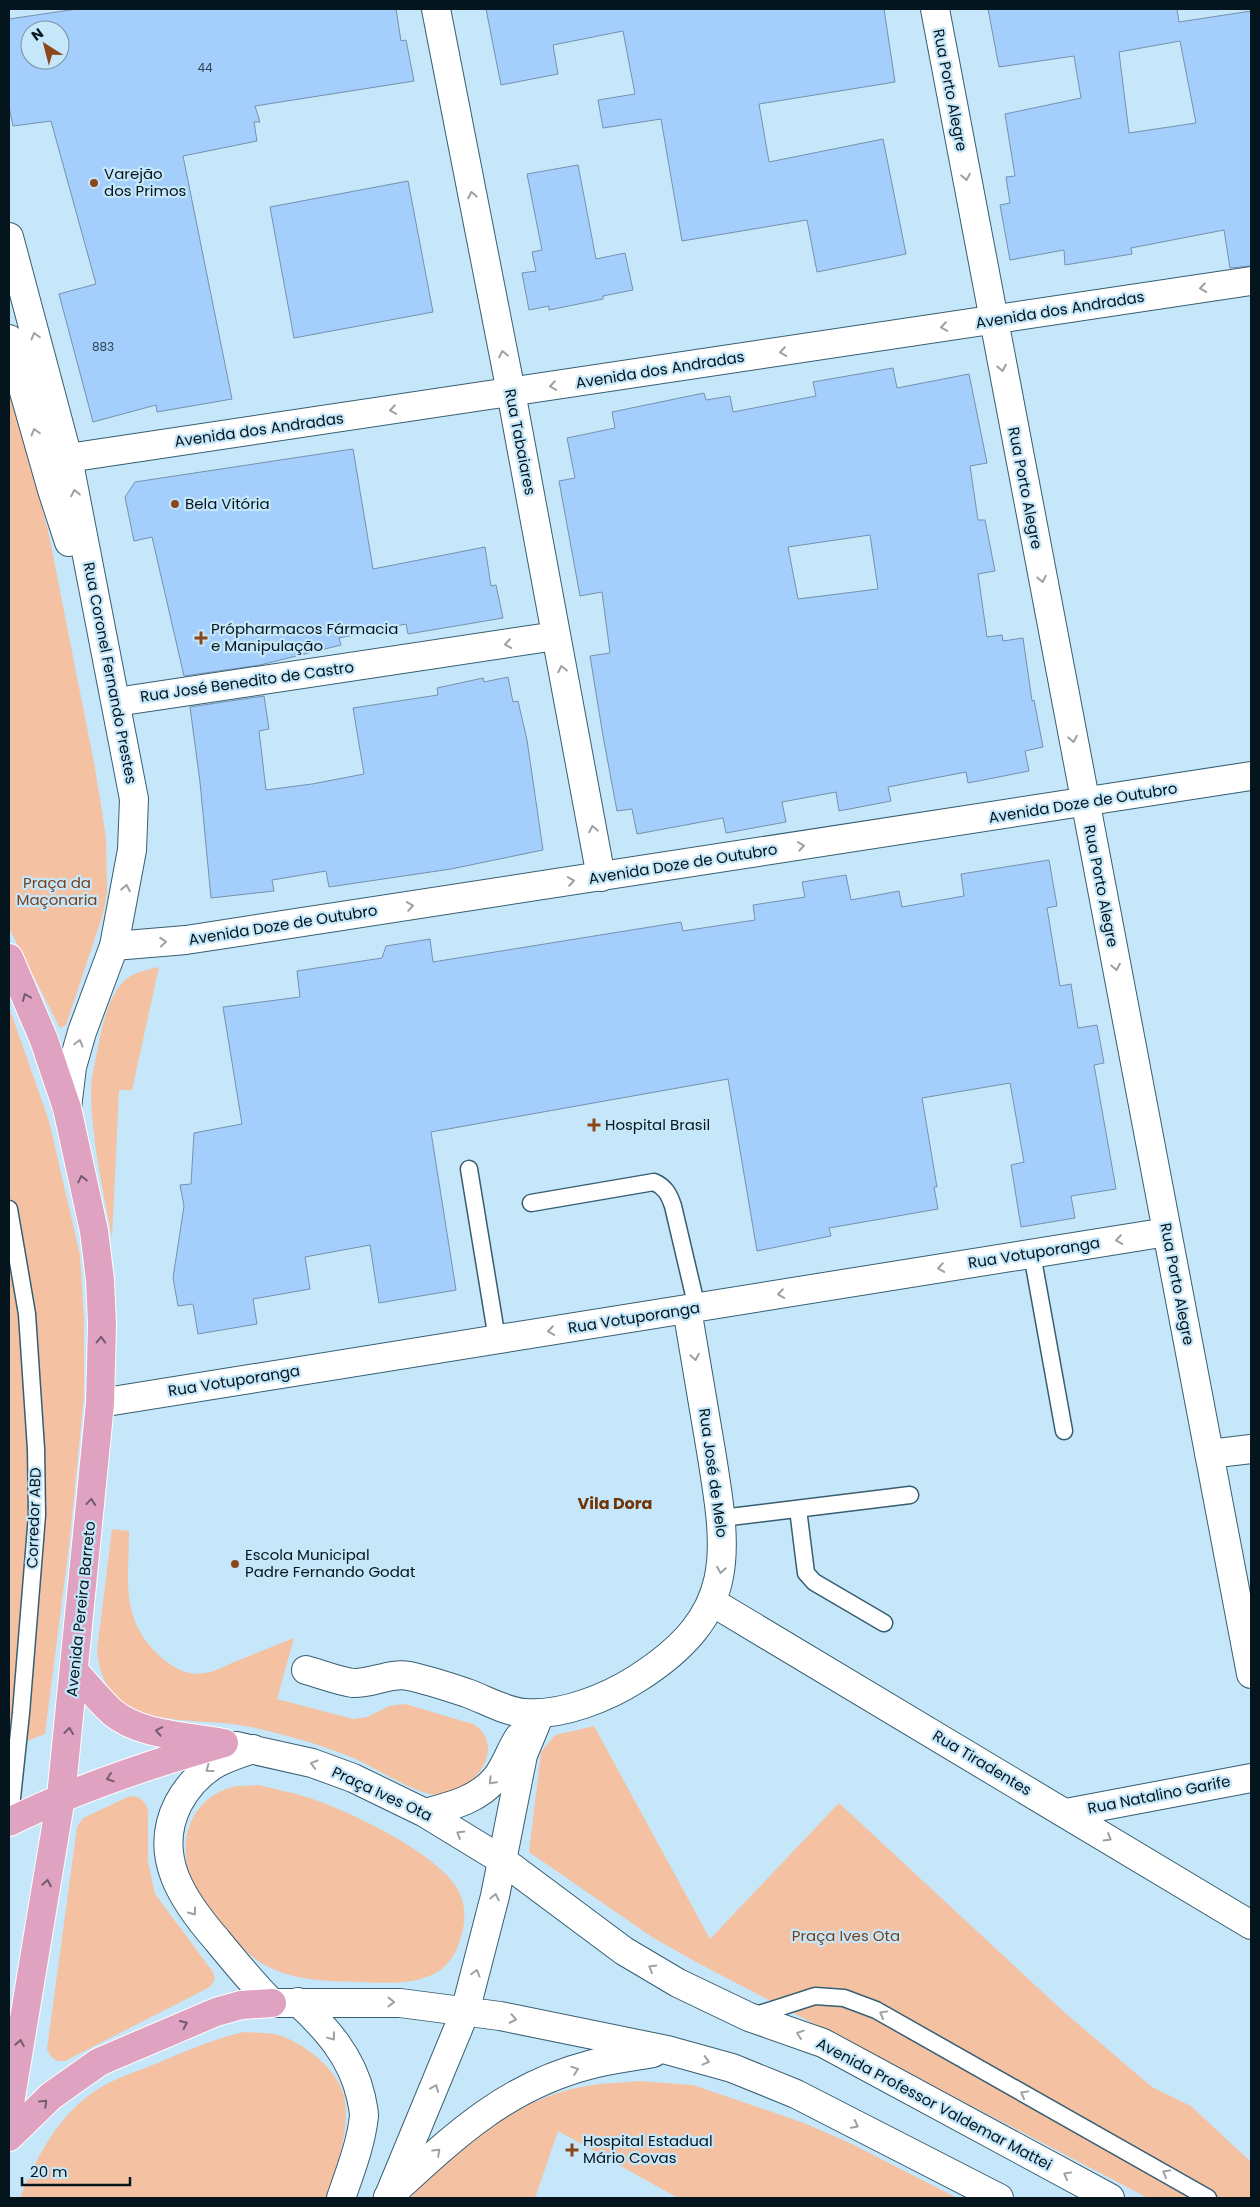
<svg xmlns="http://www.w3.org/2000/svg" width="1260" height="2207" font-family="Poppins,sans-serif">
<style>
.green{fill:#f4c1a3}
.building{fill:#a4cefb;stroke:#7691af;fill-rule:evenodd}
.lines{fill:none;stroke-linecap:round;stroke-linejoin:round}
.service-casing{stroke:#375e72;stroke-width:19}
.minor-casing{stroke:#375e72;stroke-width:30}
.tertiary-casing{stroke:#375e72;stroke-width:30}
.secondary-casing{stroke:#375e72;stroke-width:30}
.primary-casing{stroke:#fff;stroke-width:30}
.service{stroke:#fff;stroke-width:16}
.minor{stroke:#fff;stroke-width:28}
.tertiary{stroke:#fff;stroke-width:28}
.secondary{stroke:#fff;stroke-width:28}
.primary{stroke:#dfa2c0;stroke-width:28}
.oneway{stroke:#9ba1a5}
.oneway2{stroke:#725c6e}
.poi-dot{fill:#8b4719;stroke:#c5e7f9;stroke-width:2}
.labels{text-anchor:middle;stroke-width:4.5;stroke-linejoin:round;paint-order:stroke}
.number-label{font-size:12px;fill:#2d4354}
.street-label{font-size:15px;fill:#05151d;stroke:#c5e7f9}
.poi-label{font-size:15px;fill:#05151d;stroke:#c5e7f9;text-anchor:start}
.park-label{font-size:15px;fill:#793f18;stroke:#c5e7f9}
.neighbourhood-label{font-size:16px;font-weight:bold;fill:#723508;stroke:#c5e7f9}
</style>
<rect width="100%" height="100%" fill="#c5e7f9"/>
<path class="green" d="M 9,378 L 49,535 L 95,768 L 106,837 L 107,892 L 103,914 L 66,1025 L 60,1028 L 9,928 Z
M 159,967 L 132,1090 L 119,1090 L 112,1238 C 103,1190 92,1142 91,1094 C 91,1075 97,1055 100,1037 C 104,1019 110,995 124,981 C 133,972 147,970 159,967 Z
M 9,1007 L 49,1121 L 80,1255 L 84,1320 L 84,1396 L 69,1546 L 45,1734 L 9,1748 Z
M 112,1529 L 129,1531 C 129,1583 119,1621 163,1659 C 175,1669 189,1676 205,1673 C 214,1672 225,1666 234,1662 C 254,1654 274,1646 294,1638 L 277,1699 L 353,1719 L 367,1717 L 389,1706 L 405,1704 L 473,1724 C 508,1746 475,1791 442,1795 C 419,1797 378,1769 356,1759 C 341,1753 325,1747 309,1742 C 285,1735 257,1727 232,1724 C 199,1720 158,1723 129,1706 C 107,1695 99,1673 97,1650 Z
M 594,1726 L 710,1939 L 839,1803 L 1064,2012 L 1152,2087 L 1191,2106 L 1251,2162 L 1251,2198 L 1148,2198 L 696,1962 L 652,1937 L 529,1852 L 541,1752 L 555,1735 Z
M 258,1785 C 274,1789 291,1792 306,1797 C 346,1809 431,1850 455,1885 C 468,1904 466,1926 458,1946 C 442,1988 395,1983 359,1982 C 326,1981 293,1981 263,1964 C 249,1956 238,1943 227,1931 C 216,1919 205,1907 197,1892 C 175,1852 184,1801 232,1787 C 240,1785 250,1786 258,1785 Z
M 130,1796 C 140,1796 145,1801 148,1810 L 148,1862 L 155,1894 L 213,1972 L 215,1979 L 210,1987 L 65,2061 C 55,2062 51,2058 47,2049 L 77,1827 L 83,1818 Z
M 244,2032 C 255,2033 271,2032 282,2036 C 307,2046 337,2069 344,2096 C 351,2129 336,2168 327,2198 L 20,2198 C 37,2155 62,2108 105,2085 C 122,2076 140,2070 158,2063 C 186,2051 213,2039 244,2032 Z
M 638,2081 L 693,2085 L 804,2123 L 852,2144 L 957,2198 L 678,2198 L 558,2131 L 535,2198 L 410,2198 C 455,2146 513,2101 581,2087 C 600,2083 620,2083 638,2081 Z"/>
<path class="building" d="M 77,9 L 396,9 L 401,41 L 406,40 L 414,81 L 255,106 L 260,122 L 254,122 L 257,141 L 183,156 L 232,399 L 157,412 L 156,405 L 93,422 L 59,294 L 96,284 L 51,121 L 13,126 L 9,107 L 9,19 ZM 30,30 L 60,30 L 60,60 L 30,60 Z
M 486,9 L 884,9 L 895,82 L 759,104 L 769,162 L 883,139 L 906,254 L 817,272 L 807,220 L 682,241 L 661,119 L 603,128 L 598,100 L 635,94 L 623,31 L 553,45 L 558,74 L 501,85 Z
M 988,9 L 1177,9 L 1179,22 L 1251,11 L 1251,266 L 1230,268 L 1224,230 L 1131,248 L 1132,254 L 1065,265 L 1064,250 L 1010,260 L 1000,205 L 1010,203 L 1006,177 L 1015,176 L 1005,114 L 1081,98 L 1074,56 L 999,67 ZM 1180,41 L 1196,123 L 1129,133 L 1119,52 Z
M 578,165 L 596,259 L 625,253 L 633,290 L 603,296 L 603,299 L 549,310 L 549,306 L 529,310 L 522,273 L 536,271 L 532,252 L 542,250 L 527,174 Z
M 408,181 L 433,312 L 294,338 L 270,207 Z
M 893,368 L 897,388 L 969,374 L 987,463 L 970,466 L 978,520 L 985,520 L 995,571 L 978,574 L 987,637 L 1002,635 L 1003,641 L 1023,638 L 1032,701 L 1034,700 L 1043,747 L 1025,751 L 1029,771 L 968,783 L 966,772 L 888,787 L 891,801 L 839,811 L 836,792 L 782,802 L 786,822 L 726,833 L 723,818 L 637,834 L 632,809 L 617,811 L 603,736 L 590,656 L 610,653 L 602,592 L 580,596 L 559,481 L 575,478 L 567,438 L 615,428 L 612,412 L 704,393 L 706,400 L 730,396 L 733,412 L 816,396 L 813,382 ZM 870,535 L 878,589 L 798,599 L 788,547 Z
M 353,449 L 373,569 L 485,547 L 491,586 L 496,585 L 503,618 L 408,634 L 406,624 L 339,638 L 341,645 L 260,665 L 184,676 L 152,537 L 134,541 L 125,497 L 135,482 Z
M 508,677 L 513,702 L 518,701 L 527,740 L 543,850 L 451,869 L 329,887 L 326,871 L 272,880 L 274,891 L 211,898 L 200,782 L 190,707 L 264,696 L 269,729 L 259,731 L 266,790 L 312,784 L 364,774 L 353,708 L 438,695 L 437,688 L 483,678 L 484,682 Z
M 1049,860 L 1057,906 L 1047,908 L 1060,986 L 1071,984 L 1078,1028 L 1097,1025 L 1104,1063 L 1094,1065 L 1116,1189 L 1071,1196 L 1075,1218 L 1021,1227 L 1011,1165 L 1024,1162 L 1010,1083 L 922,1098 L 937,1187 L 934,1187 L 938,1209 L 829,1228 L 831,1236 L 757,1251 L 728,1079 L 431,1132 L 456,1290 L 379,1303 L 370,1245 L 305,1257 L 310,1289 L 253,1299 L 257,1324 L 198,1334 L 193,1304 L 178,1306 L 173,1278 L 184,1206 L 180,1185 L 191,1184 L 194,1133 L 242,1124 L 223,1007 L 300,997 L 297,971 L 382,958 L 386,946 L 430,939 L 433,962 L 681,922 L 683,931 L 755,920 L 753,905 L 805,897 L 802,882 L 846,875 L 851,900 L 899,891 L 902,907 L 964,896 L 961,874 Z"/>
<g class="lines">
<g class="service-casing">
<path id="service" d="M 469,1169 L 497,1339
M 531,1203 L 654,1182 C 665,1187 669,1194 673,1206 L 697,1308
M 9,1209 L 27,1314 L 36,1449 L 37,1515 L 21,1713 L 9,1826
M 1032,1254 L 1064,1431
M 798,1509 L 806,1573 L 814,1582 L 884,1623
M 722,1518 L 910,1495
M 750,2017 L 815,1996 L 844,1998 L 876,2010 L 1208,2198"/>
</g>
<g class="minor-casing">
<path id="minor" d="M 436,9 L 511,392 L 601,877
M 935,9 L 1251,1674
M 68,458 L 1251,281
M 116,702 L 556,636
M 100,1403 L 1167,1232
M 1209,1454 L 1251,1449
M 712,1602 L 1251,1925
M 306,1670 C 321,1674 338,1681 353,1683 C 371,1684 391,1672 409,1676 C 428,1680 449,1687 467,1693 C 486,1700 504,1711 524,1713 C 562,1716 607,1698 638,1678 C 738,1614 728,1555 711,1451 C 703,1404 695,1356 687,1309
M 1066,1813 L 1251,1778
M 298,2002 C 327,2029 352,2057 361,2097 C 362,2103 364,2110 364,2116 C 361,2144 350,2172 341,2198
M 388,2198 L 465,2012"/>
</g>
<g class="tertiary-casing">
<path id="tertiary" d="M 114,946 L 186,940 L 1251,776"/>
</g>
<g class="secondary-casing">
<path id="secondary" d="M 9,237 L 68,458 L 134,799 L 132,850 L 114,946 L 82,1032 L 72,1067 L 67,1108
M 9,339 L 52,490 L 69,542
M 236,1746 L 312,1763 L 353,1778 L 425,1813 L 502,1860 L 624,1951 L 678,1983 L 749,2017 L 823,2043 L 1110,2198
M 253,1749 C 241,1753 229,1757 217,1763 C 201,1772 187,1787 178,1804 C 152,1856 183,1901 217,1940 C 235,1962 252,1983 272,2003 L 400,2003 L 500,2016 L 667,2050 L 732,2068 L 796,2094 L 999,2198
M 425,1813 C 451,1806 478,1800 496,1778 C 506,1766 510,1750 519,1737
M 465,2012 L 495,1896 L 523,1755 L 540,1714
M 388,2197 C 451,2139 504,2087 589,2065 C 610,2059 632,2057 653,2053"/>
</g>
<g class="primary-casing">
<path id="primary" d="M 9,958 L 44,1040 L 67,1108 L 94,1231 L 100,1280 L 102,1324 L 100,1403 L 61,1797 L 9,2109
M 75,1672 C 87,1685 99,1700 112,1712 C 139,1735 185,1736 218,1742
M 9,1822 C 78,1788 150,1764 224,1743
M 9,2137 L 51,2096 L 99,2062 L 216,2012 L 241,2005 L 272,2003"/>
</g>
<use href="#service" class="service"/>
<use href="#minor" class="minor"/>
<use href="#tertiary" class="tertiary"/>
<use href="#secondary" class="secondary"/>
<use href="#primary" class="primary"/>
</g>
<defs><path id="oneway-chevron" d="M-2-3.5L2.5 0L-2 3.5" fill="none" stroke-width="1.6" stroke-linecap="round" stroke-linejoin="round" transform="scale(1.25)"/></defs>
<g class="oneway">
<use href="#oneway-chevron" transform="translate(966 177) rotate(79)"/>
<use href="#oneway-chevron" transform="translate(472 195) rotate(-101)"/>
<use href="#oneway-chevron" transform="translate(1203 288) rotate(171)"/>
<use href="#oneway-chevron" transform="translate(944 327) rotate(171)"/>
<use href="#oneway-chevron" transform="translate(35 336) rotate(-105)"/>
<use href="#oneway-chevron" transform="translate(783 352) rotate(171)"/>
<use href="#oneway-chevron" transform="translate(503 354) rotate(-101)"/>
<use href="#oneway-chevron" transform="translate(1002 368) rotate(79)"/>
<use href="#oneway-chevron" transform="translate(553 386) rotate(171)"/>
<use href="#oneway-chevron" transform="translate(393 410) rotate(172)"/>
<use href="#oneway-chevron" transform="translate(35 432) rotate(-106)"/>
<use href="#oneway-chevron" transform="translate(75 493) rotate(-101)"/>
<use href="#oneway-chevron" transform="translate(1042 579) rotate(79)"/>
<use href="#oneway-chevron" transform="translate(508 644) rotate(172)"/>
<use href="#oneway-chevron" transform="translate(562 669) rotate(-101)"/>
<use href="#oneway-chevron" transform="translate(1073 739) rotate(79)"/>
<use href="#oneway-chevron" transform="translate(593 829) rotate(-101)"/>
<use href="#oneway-chevron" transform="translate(801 846) rotate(-9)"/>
<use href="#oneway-chevron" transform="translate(571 881) rotate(-9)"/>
<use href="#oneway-chevron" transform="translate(126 888) rotate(-79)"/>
<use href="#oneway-chevron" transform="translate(410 906) rotate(-9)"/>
<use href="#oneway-chevron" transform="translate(163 942) rotate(-4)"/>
<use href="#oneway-chevron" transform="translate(1116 967) rotate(79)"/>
<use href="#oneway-chevron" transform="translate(79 1043) rotate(-75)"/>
<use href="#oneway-chevron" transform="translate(1119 1240) rotate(171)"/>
<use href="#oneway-chevron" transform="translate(941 1268) rotate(171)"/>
<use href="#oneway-chevron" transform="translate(781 1294) rotate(171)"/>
<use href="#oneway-chevron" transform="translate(551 1331) rotate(171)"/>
<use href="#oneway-chevron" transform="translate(695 1357) rotate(80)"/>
<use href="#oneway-chevron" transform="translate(721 1570) rotate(99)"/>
<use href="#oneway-chevron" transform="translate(314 1764) rotate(-163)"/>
<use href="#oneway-chevron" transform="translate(209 1769) rotate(144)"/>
<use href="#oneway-chevron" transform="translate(492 1781) rotate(134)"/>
<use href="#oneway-chevron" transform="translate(460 1834) rotate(-149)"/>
<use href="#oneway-chevron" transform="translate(1108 1838) rotate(31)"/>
<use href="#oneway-chevron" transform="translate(495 1897) rotate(-78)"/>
<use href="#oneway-chevron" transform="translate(193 1912) rotate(54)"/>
<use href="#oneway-chevron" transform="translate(652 1968) rotate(-150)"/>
<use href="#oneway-chevron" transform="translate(476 1973) rotate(-75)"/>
<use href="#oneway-chevron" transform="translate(391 2002)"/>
<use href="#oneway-chevron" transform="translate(883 2014) rotate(-151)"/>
<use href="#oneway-chevron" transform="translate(513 2019) rotate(12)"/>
<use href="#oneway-chevron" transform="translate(800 2034) rotate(-161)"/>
<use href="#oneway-chevron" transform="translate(332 2037) rotate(53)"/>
<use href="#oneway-chevron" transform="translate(706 2061) rotate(15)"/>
<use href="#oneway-chevron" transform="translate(575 2070) rotate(-19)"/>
<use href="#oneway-chevron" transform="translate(435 2088) rotate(-67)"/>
<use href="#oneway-chevron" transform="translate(1024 2094) rotate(-151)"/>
<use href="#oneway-chevron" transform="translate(855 2125) rotate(27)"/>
<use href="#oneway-chevron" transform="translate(437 2152) rotate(-43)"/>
<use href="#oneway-chevron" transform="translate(1166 2173) rotate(-151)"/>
<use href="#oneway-chevron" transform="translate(1067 2175) rotate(-151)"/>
</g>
<g class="oneway2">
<use href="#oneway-chevron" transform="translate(26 997) rotate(-113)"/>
<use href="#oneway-chevron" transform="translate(82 1179) rotate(-102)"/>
<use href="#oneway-chevron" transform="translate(101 1340) rotate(-89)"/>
<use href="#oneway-chevron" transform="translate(91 1502) rotate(-85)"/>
<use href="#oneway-chevron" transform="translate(69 1731) rotate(-84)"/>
<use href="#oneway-chevron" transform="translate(159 1731) rotate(-169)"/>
<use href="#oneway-chevron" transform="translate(110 1778) rotate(161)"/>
<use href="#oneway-chevron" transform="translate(47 1883) rotate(-80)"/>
<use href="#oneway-chevron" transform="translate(184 2024) rotate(-24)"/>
<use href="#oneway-chevron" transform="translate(20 2043) rotate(-80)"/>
<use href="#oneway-chevron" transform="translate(44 2103) rotate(-44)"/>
</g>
<g class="poi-dot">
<circle cx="94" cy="183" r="5"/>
<circle cx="175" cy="504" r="5"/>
<path d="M198.5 630.5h5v5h5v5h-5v5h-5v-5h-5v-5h5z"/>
<path d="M591.5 1117.5h5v5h5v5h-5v5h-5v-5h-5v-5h5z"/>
<circle cx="235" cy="1564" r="5"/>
<path d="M569.5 2142.5h5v5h5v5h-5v5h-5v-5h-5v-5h5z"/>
</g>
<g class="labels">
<g class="number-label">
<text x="205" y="72">44</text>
<text x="103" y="351">883</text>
</g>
<g class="street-label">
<text transform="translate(950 90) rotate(79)" y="5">Rua Porto Alegre</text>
<text transform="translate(1060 310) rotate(-9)" y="5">Avenida dos Andradas</text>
<text transform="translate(660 370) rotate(-9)" y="5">Avenida dos Andradas</text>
<text transform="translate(259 430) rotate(-8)" y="5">Avenida dos Andradas</text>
<text transform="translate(520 442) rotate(79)" y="5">Rua Tabaiares</text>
<text transform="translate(1025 488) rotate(79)" y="5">Rua Porto Alegre</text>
<text transform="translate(110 673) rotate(79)" y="5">Rua Coronel Fernando Prestes</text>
<text transform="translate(247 682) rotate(-8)" y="5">Rua José Benedito de Castro</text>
<text transform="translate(1083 803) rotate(-9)" y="5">Avenida Doze de Outubro</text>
<text transform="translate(683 864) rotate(-9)" y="5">Avenida Doze de Outubro</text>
<text transform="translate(1101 886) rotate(79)" y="5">Rua Porto Alegre</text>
<text transform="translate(283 925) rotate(-9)" y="5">Avenida Doze de Outubro</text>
<text transform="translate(1034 1253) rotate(-9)" y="5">Rua Votuporanga</text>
<text transform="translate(1177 1284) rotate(79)" y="5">Rua Porto Alegre</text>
<text transform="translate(634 1318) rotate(-9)" y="5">Rua Votuporanga</text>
<text transform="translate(234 1381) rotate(-9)" y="5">Rua Votuporanga</text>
<text transform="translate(713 1473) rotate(82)" y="5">Rua José de Melo</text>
<text transform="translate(34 1518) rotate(-88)" y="5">Corredor ABD</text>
<text transform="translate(81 1609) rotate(-84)" y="5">Avenida Pereira Barreto</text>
<text transform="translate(982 1763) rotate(31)" y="5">Rua Tiradentes</text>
<text transform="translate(382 1794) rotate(25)" y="5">Praça Ives Ota</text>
<text transform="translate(1159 1795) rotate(-11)" y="5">Rua Natalino Garife</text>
<text transform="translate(934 2104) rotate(28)" y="5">Avenida Professor Valdemar Mattei</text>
</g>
<g class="poi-label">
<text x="104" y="179">Varejão<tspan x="104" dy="17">dos Primos</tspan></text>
<text x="185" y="509">Bela Vitória</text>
<text x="211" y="634">Própharmacos Fármacia<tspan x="211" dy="17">e Manipulação</tspan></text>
<text x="605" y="1130">Hospital Brasil</text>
<text x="245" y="1560">Escola Municipal<tspan x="245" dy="17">Padre Fernando Godat</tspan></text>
<text x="583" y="2146">Hospital Estadual<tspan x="583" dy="17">Mário Covas</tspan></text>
</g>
<g class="park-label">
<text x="57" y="888">Praça da<tspan x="57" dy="17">Maçonaria</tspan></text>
<text x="846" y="1941">Praça Ives Ota</text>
</g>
<g class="neighbourhood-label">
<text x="615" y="1509">Vila Dora</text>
</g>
</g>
<rect width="1260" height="2207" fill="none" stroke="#05151d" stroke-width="20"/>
<g transform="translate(45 45) rotate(324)"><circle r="24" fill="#c5e7f9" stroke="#7893a1"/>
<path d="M0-4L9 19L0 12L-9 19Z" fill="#8b4719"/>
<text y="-8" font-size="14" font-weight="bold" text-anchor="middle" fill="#05151d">N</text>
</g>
<path d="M22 2177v8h108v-8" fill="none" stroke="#05151d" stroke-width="2.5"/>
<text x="30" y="2177" font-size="15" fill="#05151d" stroke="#c5e7f9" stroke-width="4" paint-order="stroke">20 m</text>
</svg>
